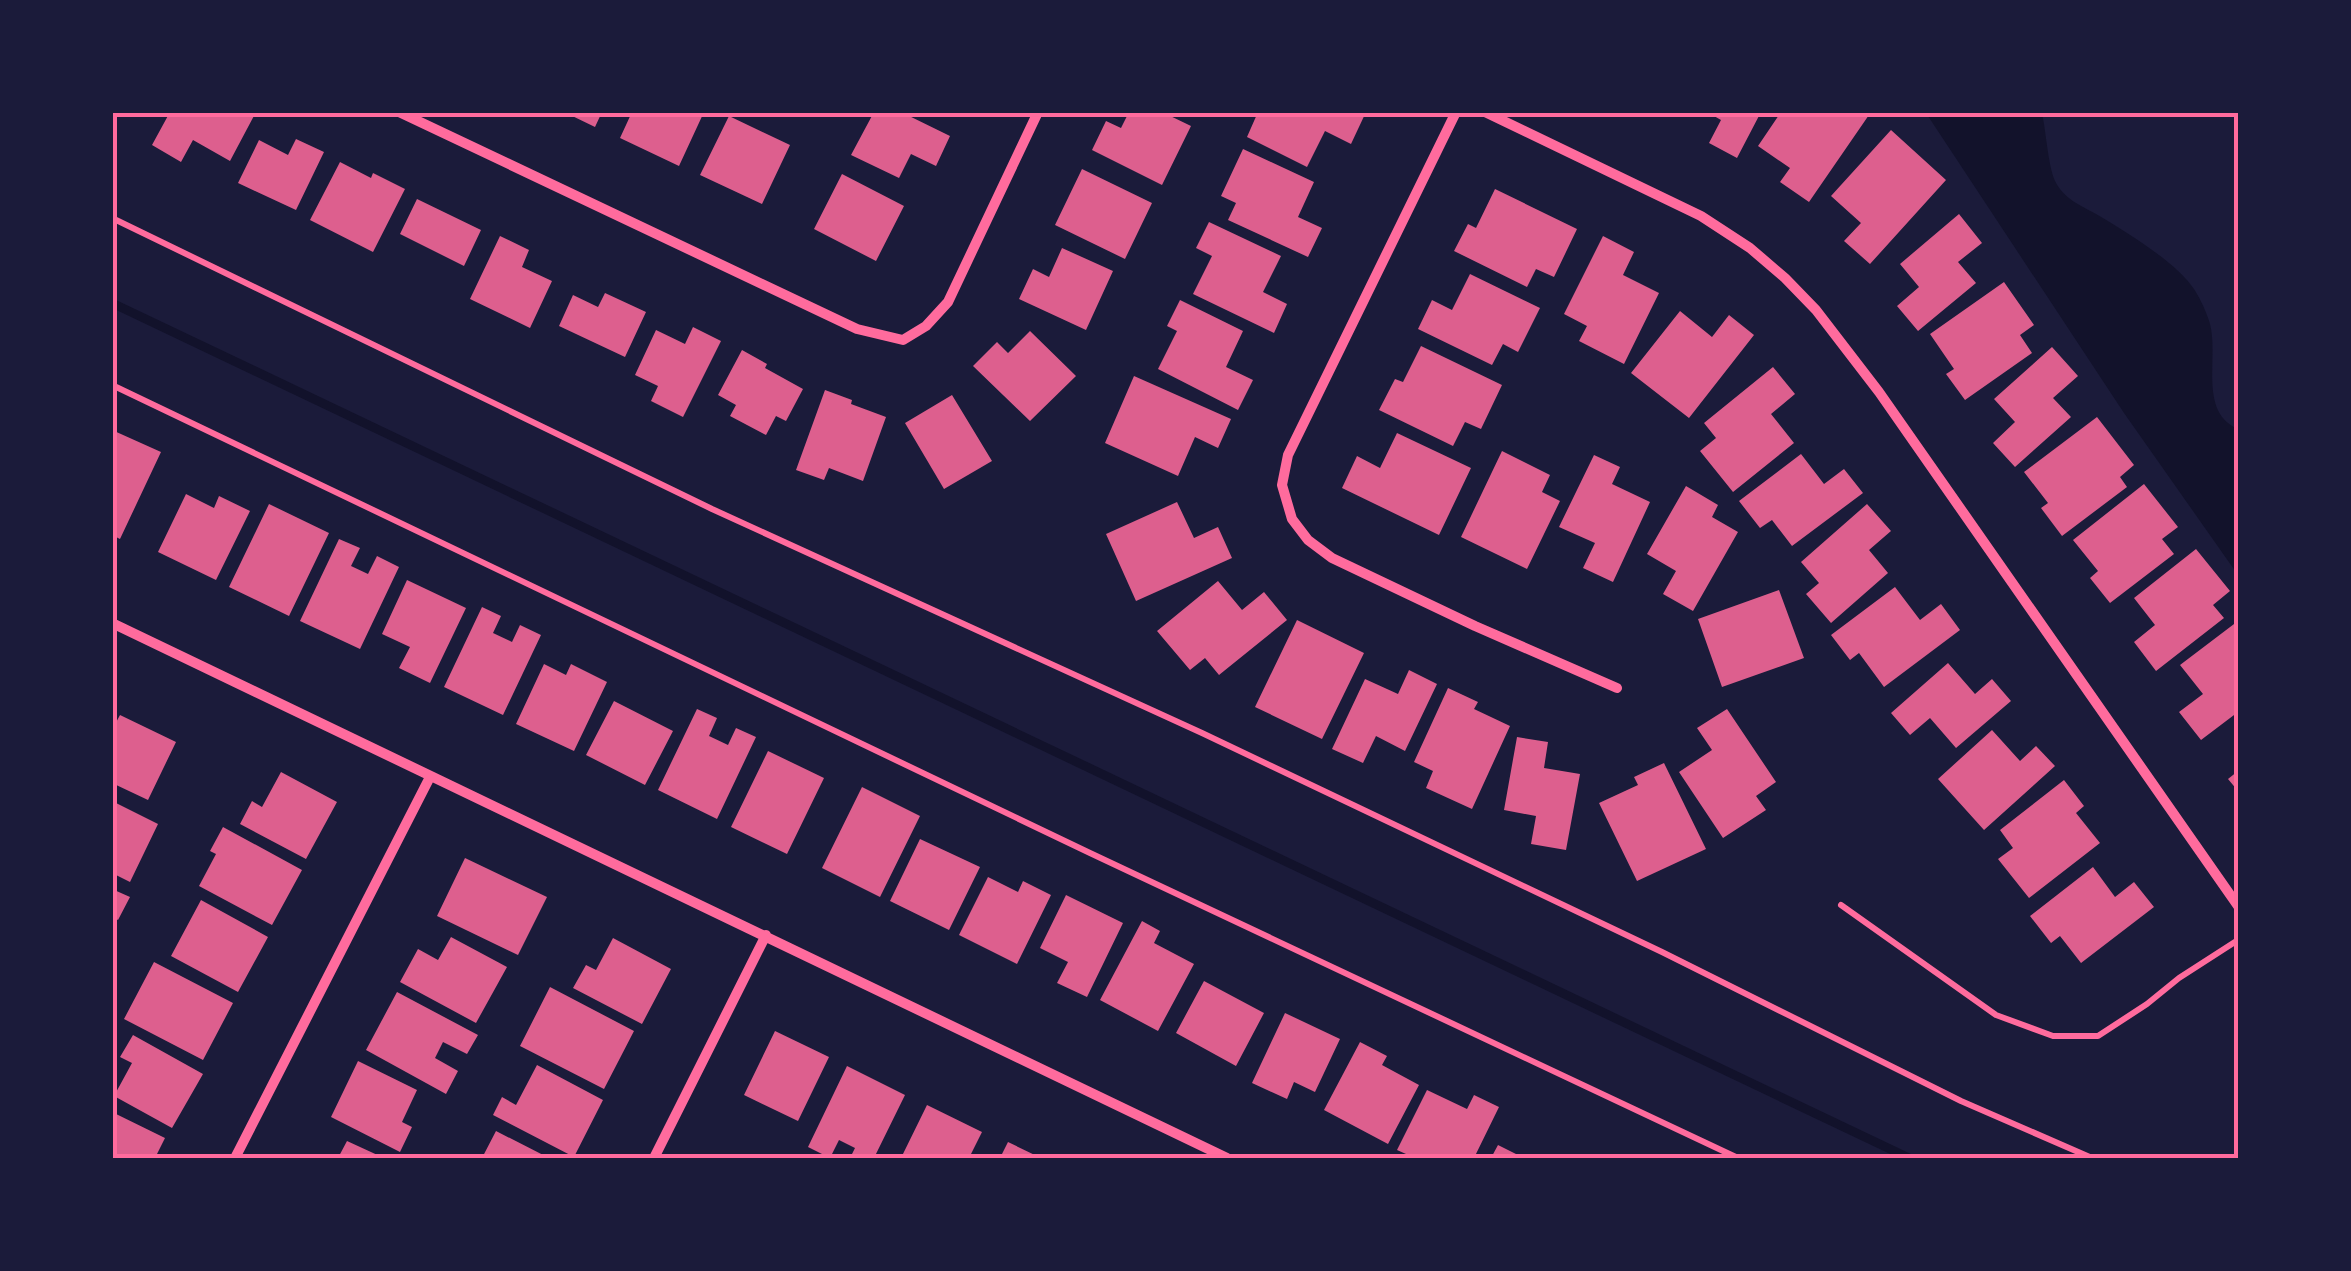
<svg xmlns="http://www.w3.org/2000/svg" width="2351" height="1271" font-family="'Fira Sans Condensed',sans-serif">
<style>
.water{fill:#12122b}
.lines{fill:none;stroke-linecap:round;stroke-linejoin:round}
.stream{stroke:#12122b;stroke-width:9}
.building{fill:#dd5f8e}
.service{stroke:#ff6b9d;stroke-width:6}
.minor{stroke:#ff6b9d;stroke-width:10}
.neatline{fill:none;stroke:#ff6b9d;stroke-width:4}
</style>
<rect width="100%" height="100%" fill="#1b1b3a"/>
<path class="water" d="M 1926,113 L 2042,113 C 2046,131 2048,165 2055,181 C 2064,199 2080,205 2096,214 C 2125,231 2176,262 2194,289 C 2200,298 2207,313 2210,324 C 2219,358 2198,412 2238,429 L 2238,575 L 2124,413 Z"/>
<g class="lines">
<path class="stream" d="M 112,303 L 1909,1158"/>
</g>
<path class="building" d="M 170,112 L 256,112 L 230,161 L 193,140 L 181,162 L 152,145 Z
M 564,112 L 602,112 L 595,127 Z
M 632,112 L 704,112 L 679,166 L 620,138 Z
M 874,112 L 901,112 L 950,136 L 936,166 L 911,154 L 899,178 L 851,155 Z
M 1129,112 L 1162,112 L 1191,126 L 1162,185 L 1092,150 L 1106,121 L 1121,128 Z
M 1258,112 L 1266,115 L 1267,112 L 1366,112 L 1351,144 L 1325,131 L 1307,167 L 1247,137 Z
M 1707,112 L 1761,112 L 1737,158 L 1709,143 L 1721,120 Z
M 1781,112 L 1871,112 L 1809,202 L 1780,182 L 1790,168 L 1758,146 Z
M 729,116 L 790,145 L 762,204 L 700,175 Z
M 1891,130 L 1946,180 L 1870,264 L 1844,241 L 1861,223 L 1831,196 Z
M 296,139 L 324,152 L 296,210 L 238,183 L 259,140 L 288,155 Z
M 1243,149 L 1314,182 L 1298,217 L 1322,228 L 1308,257 L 1228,220 L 1236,203 L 1221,196 Z
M 340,162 L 371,178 L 373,173 L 405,189 L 373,252 L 310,220 Z
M 1082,169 L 1152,203 L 1125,259 L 1055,225 Z
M 842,174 L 904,206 L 876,261 L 814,229 Z
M 1495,189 L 1577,229 L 1554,277 L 1536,269 L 1527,287 L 1454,251 L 1468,224 L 1476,228 Z
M 417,199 L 481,230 L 464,266 L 400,234 Z
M 1959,214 L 1982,243 L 1958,262 L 1976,283 L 1918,331 L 1897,306 L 1919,287 L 1900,264 Z
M 1209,222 L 1281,256 L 1263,292 L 1287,304 L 1274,333 L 1193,294 L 1212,256 L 1196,248 Z
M 500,236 L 529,250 L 522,267 L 552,281 L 530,328 L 470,299 Z
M 1603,236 L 1634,252 L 1623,275 L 1659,293 L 1624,364 L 1579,341 L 1587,326 L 1564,314 Z
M 1062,248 L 1113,271 L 1086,330 L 1019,299 L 1033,269 L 1049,277 Z
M 1470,274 L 1540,308 L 1518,352 L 1503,344 L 1492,365 L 1418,329 L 1432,300 L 1452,310 Z
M 2004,282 L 2034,325 L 2020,335 L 2032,353 L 1965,400 L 1946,374 L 1954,369 L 1930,334 Z
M 605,293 L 646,312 L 625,357 L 559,326 L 573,295 L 598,307 Z
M 1180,300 L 1243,331 L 1226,367 L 1253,380 L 1238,410 L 1158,369 L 1177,331 L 1167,326 Z
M 1680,311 L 1712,337 L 1729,315 L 1754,335 L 1689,418 L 1631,373 Z
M 693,327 L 721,341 L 683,417 L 651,401 L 658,386 L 635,375 L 656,330 L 685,344 Z
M 1030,331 L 1076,376 L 1030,421 L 973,366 L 997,342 L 1008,353 Z
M 1421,346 L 1502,385 L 1481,429 L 1465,422 L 1453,446 L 1379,410 L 1395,379 L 1403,382 Z
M 2052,347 L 2078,376 L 2053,398 L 2071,417 L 2015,467 L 1993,443 L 2015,422 L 1994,399 Z
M 742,350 L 767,364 L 765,368 L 803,389 L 786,421 L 776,416 L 766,435 L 730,416 L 736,405 L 718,395 Z
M 1773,367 L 1795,394 L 1771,414 L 1794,443 L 1733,492 L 1700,451 L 1716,438 L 1704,423 Z
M 1134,376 L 1231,419 L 1218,448 L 1195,437 L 1178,476 L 1105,443 Z
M 825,390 L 852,400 L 851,404 L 886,417 L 863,481 L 829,468 L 824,480 L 796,470 Z
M 952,395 L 992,461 L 944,489 L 905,423 Z
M 2097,417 L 2134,465 L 2120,477 L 2127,487 L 2062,536 L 2041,508 L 2048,503 L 2024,472 Z
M 112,430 L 161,452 L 120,539 L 112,535 Z
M 1397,433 L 1471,468 L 1439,535 L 1342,488 L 1357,456 L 1380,468 Z
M 1502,451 L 1550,475 L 1542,492 L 1560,501 L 1527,569 L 1461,537 Z
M 1801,454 L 1824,484 L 1844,469 L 1863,493 L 1792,546 L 1772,520 L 1760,528 L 1739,501 Z
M 1594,455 L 1620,467 L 1612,484 L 1650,502 L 1613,582 L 1583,568 L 1595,543 L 1559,527 Z
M 2144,484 L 2178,527 L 2162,539 L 2174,554 L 2110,603 L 2090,578 L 2098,571 L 2073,540 Z
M 1686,486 L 1718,505 L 1712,517 L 1738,532 L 1693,611 L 1663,594 L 1676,571 L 1647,554 Z
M 186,494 L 214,508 L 219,496 L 250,511 L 216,580 L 158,552 Z
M 1177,502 L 1194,538 L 1218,527 L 1232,558 L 1136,601 L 1106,534 Z
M 269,504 L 329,533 L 289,616 L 229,587 Z
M 1867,504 L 1891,531 L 1869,550 L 1888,573 L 1831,623 L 1806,594 L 1819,583 L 1801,562 Z
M 339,539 L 360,548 L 351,566 L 368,574 L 377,556 L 399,567 L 360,649 L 300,621 Z
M 2196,549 L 2230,591 L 2213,605 L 2224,618 L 2156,671 L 2134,642 L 2155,625 L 2134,598 Z
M 407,580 L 466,608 L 430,683 L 399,668 L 410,647 L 382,634 Z
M 1218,581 L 1242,610 L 1264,592 L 1287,620 L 1219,675 L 1205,658 L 1190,670 L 1157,631 Z
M 1895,587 L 1920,620 L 1941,604 L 1960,630 L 1884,687 L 1859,653 L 1850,660 L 1831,635 Z
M 1779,590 L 1804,658 L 1722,687 L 1698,619 Z
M 482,607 L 501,616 L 493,633 L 512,642 L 520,625 L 541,635 L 503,715 L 444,687 Z
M 1297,620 L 1364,653 L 1322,739 L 1255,707 Z
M 2238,621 L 2238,712 L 2201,740 L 2179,712 L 2203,694 L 2180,665 Z
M 1948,663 L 1975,694 L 1992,679 L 2011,701 L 1956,748 L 1930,718 L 1910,735 L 1891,713 Z
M 544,664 L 566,675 L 571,664 L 607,682 L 574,751 L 516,724 Z
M 1409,670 L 1437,684 L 1405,751 L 1376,736 L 1363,763 L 1332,749 L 1365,679 L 1398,694 Z
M 1448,688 L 1478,702 L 1474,709 L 1510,726 L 1472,809 L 1426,788 L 1433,771 L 1414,762 Z
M 614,701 L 673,731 L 645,785 L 586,755 Z
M 697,709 L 717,718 L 709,736 L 728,745 L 736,728 L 756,737 L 717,819 L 658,790 Z
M 1727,709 L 1776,782 L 1756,796 L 1766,810 L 1723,838 L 1679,772 L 1712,750 L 1697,728 Z
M 120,715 L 176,742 L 148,800 L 112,783 L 112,730 Z
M 1992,730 L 2020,761 L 2036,746 L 2055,766 L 1984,830 L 1938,779 Z
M 1517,737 L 1548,742 L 1544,768 L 1580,774 L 1566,850 L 1531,844 L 1536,816 L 1504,810 Z
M 768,751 L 824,778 L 787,854 L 731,827 Z
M 1664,763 L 1706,849 L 1637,881 L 1599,803 L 1638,785 L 1634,777 Z
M 2238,771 L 2238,791 L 2228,779 Z
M 281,772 L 337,802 L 306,859 L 240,824 L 252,801 L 262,807 Z
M 2064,780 L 2084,806 L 2076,813 L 2100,843 L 2029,898 L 1998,859 L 2013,848 L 2000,830 Z
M 862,787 L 920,816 L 880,897 L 822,868 Z
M 112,801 L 158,824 L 130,882 L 112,873 Z
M 223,827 L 302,870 L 272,925 L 199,886 L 216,854 L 210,851 Z
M 920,839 L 980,867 L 949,930 L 890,901 Z
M 465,858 L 547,897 L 518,955 L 437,916 Z
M 2093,867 L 2115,897 L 2134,882 L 2154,907 L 2081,963 L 2060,936 L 2051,943 L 2030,916 Z
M 988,877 L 1018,892 L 1023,881 L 1051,895 L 1017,964 L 959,935 Z
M 112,889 L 130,897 L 118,920 L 112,917 Z
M 1066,895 L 1123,923 L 1087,997 L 1057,983 L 1068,962 L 1040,948 Z
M 201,900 L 268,937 L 238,992 L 171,956 Z
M 1142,921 L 1160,931 L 1154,943 L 1194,964 L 1158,1031 L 1100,1000 Z
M 451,937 L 507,967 L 476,1023 L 400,982 L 418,949 L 438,960 Z
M 613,938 L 671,969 L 642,1024 L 573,988 L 586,965 L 596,970 Z
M 154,962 L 233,1003 L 203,1060 L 124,1019 Z
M 1204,981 L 1264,1013 L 1236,1066 L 1176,1033 Z
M 550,987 L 634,1031 L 604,1089 L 520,1046 Z
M 397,992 L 478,1035 L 467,1054 L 443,1042 L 435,1058 L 458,1071 L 446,1094 L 366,1050 Z
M 1285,1013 L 1340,1039 L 1315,1092 L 1294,1082 L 1287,1099 L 1252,1083 Z
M 775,1031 L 829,1057 L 798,1121 L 744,1095 Z
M 133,1035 L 203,1074 L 172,1128 L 114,1096 L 132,1063 L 120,1057 Z
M 1360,1042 L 1387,1056 L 1382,1065 L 1419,1085 L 1388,1144 L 1324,1110 Z
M 358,1061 L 417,1090 L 402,1122 L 412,1127 L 400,1152 L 331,1117 Z
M 537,1065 L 603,1100 L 574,1157 L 493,1115 L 502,1097 L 516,1105 Z
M 847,1066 L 905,1095 L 874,1158 L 850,1158 L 855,1148 L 839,1140 L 830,1158 L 808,1147 Z
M 1427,1090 L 1467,1109 L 1474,1095 L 1499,1107 L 1474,1158 L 1415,1158 L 1397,1150 Z
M 927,1105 L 982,1132 L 969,1158 L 901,1158 Z
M 112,1112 L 165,1138 L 155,1158 L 112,1158 Z
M 496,1131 L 549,1158 L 482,1158 Z
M 347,1141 L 384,1158 L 338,1158 Z
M 1008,1142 L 1041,1158 L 1000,1158 Z
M 1498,1145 L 1524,1158 L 1491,1158 Z"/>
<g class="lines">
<path class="service" d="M 112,218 L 712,509 L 1202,733 L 1662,952 L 1961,1101 L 2092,1158
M 112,385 L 1090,853 L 1738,1158
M 1841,905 L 1996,1015 L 2053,1036 L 2098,1036 L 2147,1004 L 2179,978 L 2238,940"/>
<path class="minor" d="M 399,112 L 857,329 L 903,340 L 926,326 L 948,302 L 1038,112
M 1456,112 L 1288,455 L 1282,485 L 1292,519 L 1308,540 L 1332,558 L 1475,626 L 1617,688
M 1485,112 L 1701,216 L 1750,248 L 1785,278 L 1816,310 L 1879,392 L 2238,906
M 112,623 L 1227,1158
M 235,1158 L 430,777
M 654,1158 L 766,935"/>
</g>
<rect width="2351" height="1271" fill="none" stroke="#1b1b3a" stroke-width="230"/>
<rect x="115" y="115" width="2121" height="1041" class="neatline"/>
</svg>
